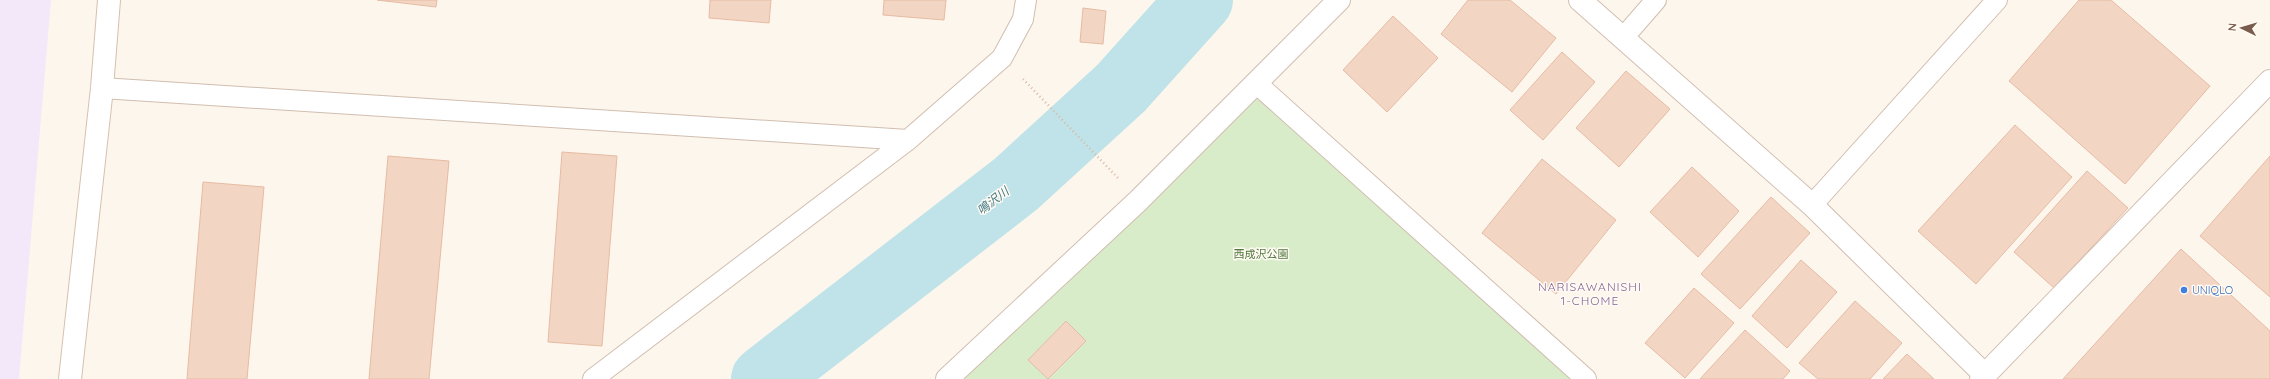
<svg xmlns="http://www.w3.org/2000/svg" width="2270" height="379" font-family="Quicksand,'Noto Sans JP',sans-serif">
<style>
.education{fill:#f3e8fa}
.green{fill:#d8ecc9}
.lines{fill:none;stroke-linecap:round;stroke-linejoin:round}
.river{stroke:#bfe3e8;stroke-width:66}
.building{fill:#f3d5c3;stroke:#e6bba3}
.lane-casing{stroke:#d1beb0;stroke-width:22}
.street-casing{stroke:#d1beb0;stroke-width:24}
.secondary-casing{stroke:#d6c0b0;stroke-width:24}
.path{stroke:#d9b8a5;stroke-width:2.5;stroke-dasharray:1 3;stroke-linecap:butt}
.lane{stroke:#fff;stroke-width:20}
.street{stroke:#fff;stroke-width:22}
.secondary{stroke:#fff;stroke-width:22}
.shop-dot{fill:#3f7fe0;stroke:#fffaf3;stroke-width:1.5}
.labels{text-anchor:middle;stroke-width:3;stroke-linejoin:round;paint-order:stroke}
.park-label{font-size:11px;fill:#537a41;stroke:#fffaf3}
.shop-label{font-size:11px;fill:#366cbe;stroke:#fffaf3;text-anchor:start}
.water-label{font-size:12px;font-style:italic;fill:#437c86;stroke:#fffaf3}
.neighbourhood-label{font-size:12px;letter-spacing:1px;fill:#846695;stroke:#fffaf3}
</style>
<rect width="100%" height="100%" fill="#fdf6ec"/>
<path class="education" d="M 0,0 L 51,0 L 19,379 L 0,379 Z"/>
<path class="green" d="M 1256,83 L 1586,379 L 947,379 Z"/>
<g class="lines">
<path class="river" d="M 764,379 L 1016,184 L 1121,88 L 1200,0"/>
</g>
<path class="building" d="M 377,0 L 437,0 L 436,7 Z
M 710,0 L 771,0 L 769,23 L 709,18 Z
M 884,0 L 946,0 L 944,20 L 883,15 Z
M 1468,0 L 1510,0 L 1556,38 L 1512,92 L 1441,34 Z
M 2079,0 L 2111,0 L 2210,86 L 2125,184 L 2009,81 Z
M 1083,8 L 1106,11 L 1103,44 L 1080,42 Z
M 1393,16 L 1438,58 L 1387,112 L 1343,70 Z
M 1562,52 L 1595,82 L 1543,140 L 1510,110 Z
M 1626,71 L 1670,109 L 1619,167 L 1576,128 Z
M 2015,125 L 2072,177 L 1976,284 L 1918,231 Z
M 562,152 L 617,156 L 602,346 L 548,342 Z
M 388,156 L 449,161 L 429,379 L 369,379 Z
M 2270,156 L 2270,297 L 2200,236 Z
M 1542,159 L 1616,220 L 1556,294 L 1482,233 Z
M 1692,167 L 1739,211 L 1698,257 L 1650,212 Z
M 2087,171 L 2128,208 L 2054,288 L 2014,252 Z
M 203,182 L 264,187 L 247,379 L 187,379 Z
M 1771,197 L 1810,233 L 1740,309 L 1701,274 Z
M 2181,249 L 2270,331 L 2270,379 L 2063,379 Z
M 1801,260 L 1837,292 L 1787,348 L 1752,316 Z
M 1694,288 L 1734,323 L 1685,378 L 1645,343 Z
M 1855,301 L 1902,343 L 1870,379 L 1818,379 L 1799,363 Z
M 1066,321 L 1086,341 L 1048,379 L 1028,360 Z
M 1745,330 L 1790,371 L 1783,379 L 1700,379 Z
M 1907,354 L 1934,379 L 1883,379 Z"/>
<g class="lines">
<g class="lane-casing">
<path id="lane" d="M 1623,38 L 1656,0
M 1256,83 L 1586,379
M 102,88 L 908,140
M 1812,205 L 1997,0
M 593,379 L 908,140 L 1002,58 L 1023,19 L 1026,0"/>
</g>
<g class="street-casing">
<path id="street" d="M 1580,0 L 1812,205 L 1985,375
M 947,379 L 1138,201 L 1339,0
M 1981,379 L 2270,81"/>
</g>
<g class="secondary-casing">
<path id="secondary" d="M 70,379 L 102,88 L 109,0"/>
</g>
<path class="path" d="M 1023,79 L 1118,178"/>
<use href="#lane" class="lane"/>
<use href="#street" class="street"/>
<use href="#secondary" class="secondary"/>
</g>
<circle class="shop-dot" cx="2184" cy="290" r="4"/>
<g class="labels">
<g class="park-label">
<text x="1261" y="258">西成沢公園</text>
</g>
<g class="shop-label">
<text x="2192" y="294">UNIQLO</text>
</g>
<g class="water-label">
<text transform="translate(993 201) rotate(-38)" y="4">鳴沢川</text>
</g>
<g class="neighbourhood-label">
<text x="1590" y="291">NARISAWANISHI<tspan x="1590" dy="14">1-CHOME</tspan></text>
</g>
</g>
<g transform="translate(2242 28) rotate(275)" stroke="#fffaf3" stroke-width="3" paint-order="stroke">
<path d="M0-3L7 15L0 10L-7 15Z" fill="#7a5c4d"/>
<text y="-6" font-size="11" font-weight="bold" text-anchor="middle" fill="#7a5c4d">N</text>
</g>
</svg>
